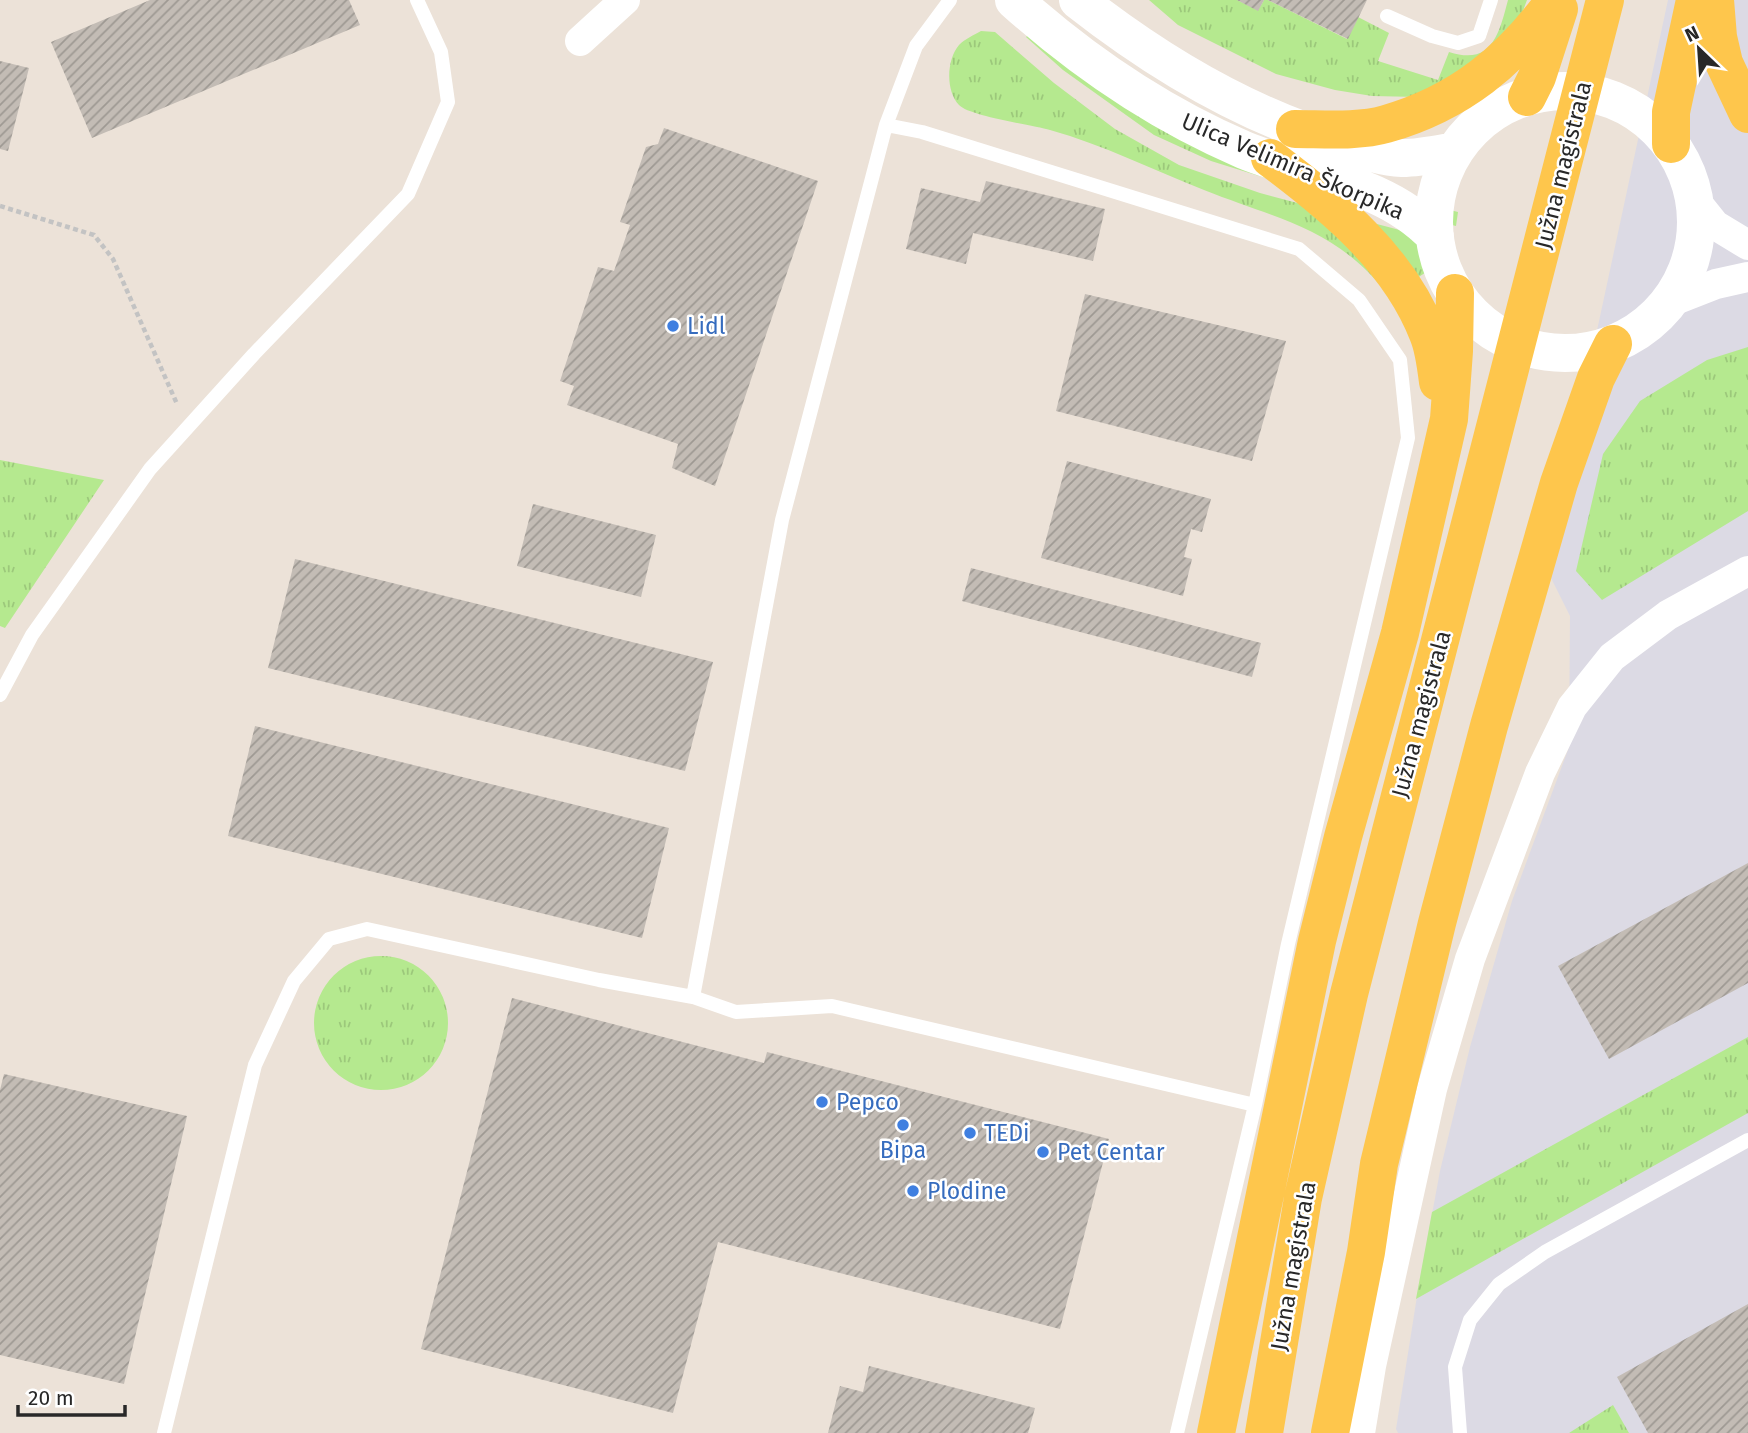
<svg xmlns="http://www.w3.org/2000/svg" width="1748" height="1433" font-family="'Fira Sans',sans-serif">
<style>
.industrial{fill:#dcdae4}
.grass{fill:url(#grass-tufts)}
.building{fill:url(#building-hatch)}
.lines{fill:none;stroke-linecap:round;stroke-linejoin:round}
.path{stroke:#c3c3c3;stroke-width:4.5;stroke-dasharray:5 3.5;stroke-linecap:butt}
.lane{stroke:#fff;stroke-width:14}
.street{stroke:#fff;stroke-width:30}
.secondary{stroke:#fff;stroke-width:38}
.primary{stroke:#fec64c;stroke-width:38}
.shop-dot{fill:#3f7fe0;stroke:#fff;stroke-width:2.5}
.labels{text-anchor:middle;stroke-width:5;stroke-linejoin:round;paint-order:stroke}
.street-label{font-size:23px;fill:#282828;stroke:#fff}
.shop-label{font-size:23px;fill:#366cbe;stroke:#fff;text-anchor:start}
</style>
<defs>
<pattern id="grass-tufts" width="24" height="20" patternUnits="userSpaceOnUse" patternTransform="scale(1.75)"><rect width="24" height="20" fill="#b5e98f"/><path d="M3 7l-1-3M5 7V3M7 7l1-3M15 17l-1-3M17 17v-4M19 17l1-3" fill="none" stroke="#9cc87b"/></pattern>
<pattern id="building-hatch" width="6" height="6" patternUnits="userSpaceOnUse" patternTransform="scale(1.75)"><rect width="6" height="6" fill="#c3bcb5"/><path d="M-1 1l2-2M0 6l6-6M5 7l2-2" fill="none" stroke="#9e9993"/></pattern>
</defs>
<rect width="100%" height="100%" fill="#ece2d8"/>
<path class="industrial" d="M 1668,0 L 1748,0 L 1748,1433 L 1398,1433 L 1396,1429 L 1418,1290 L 1440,1171 L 1470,1047 L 1512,901 L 1569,747 L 1570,616 L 1546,568 Z"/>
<path class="grass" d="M 1149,0 L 1237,0 L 1258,10 L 1264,0 L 1268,0 L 1347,39 L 1358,17 L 1389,33 L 1378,61 L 1438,80 L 1449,52 C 1492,66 1499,34 1508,0 L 1527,0 L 1513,37 L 1418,97 L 1372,96 L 1335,90 L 1276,74 L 1178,25 Z
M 1037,26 L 1094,76 L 1398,197 L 1458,212 L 1456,226 L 1278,182 L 1211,161 L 1154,135 L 1063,70 L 1026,37 Z
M 981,31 L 995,32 L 1054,83 L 1115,129 L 1179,165 L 1260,193 L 1445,242 L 1456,253 L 1389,296 C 1337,228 1279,220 1204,190 C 1153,170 1104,145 1050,130 C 1032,125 969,116 959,105 C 945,90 947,59 959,45 C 965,39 974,35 981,31 Z
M 1748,347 L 1748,511 L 1602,600 L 1576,571 L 1603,454 L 1640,401 L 1707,360 Z
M 0,460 L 104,480 L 5,628 L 0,626 Z
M314 1023a67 67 0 1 1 134 0a67 67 0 1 1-134 0Z
M 1748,1037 L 1748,1113 L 1416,1299 L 1432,1212 Z
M 1613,1405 L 1629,1433 L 1569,1433 Z"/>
<path class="building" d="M 150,0 L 349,0 L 360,25 L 92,138 L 51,42 Z
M 1237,0 L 1264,0 L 1258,11 Z
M 1268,0 L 1367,0 L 1348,39 Z
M 0,61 L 29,68 L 8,151 L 0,149 Z
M 664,128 L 818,181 L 715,486 L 672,468 L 678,444 L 567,405 L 574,386 L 560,381 L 598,267 L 614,271 L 630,225 L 620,222 L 646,147 L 658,144 Z
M 986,181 L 1105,209 L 1093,261 L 973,233 L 966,264 L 906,249 L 921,188 L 980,202 Z
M 1085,294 L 1286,341 L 1252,461 L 1056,411 Z
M 1067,461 L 1211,499 L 1202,532 L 1191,529 L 1184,557 L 1192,559 L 1183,596 L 1041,558 Z
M 533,504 L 656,535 L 641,597 L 517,566 Z
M 295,559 L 713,662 L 685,771 L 268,668 Z
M 971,568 L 1261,643 L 1252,677 L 962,601 Z
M 255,726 L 669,828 L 642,938 L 228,836 Z
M 1748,863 L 1748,983 L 1609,1059 L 1558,966 Z
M 512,998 L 764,1063 L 767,1052 L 1109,1139 L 1060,1329 L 718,1242 L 673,1413 L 421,1349 Z
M 4,1074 L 187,1116 L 124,1384 L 0,1355 L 0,1090 Z
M 1748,1304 L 1748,1433 L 1648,1433 L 1617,1377 Z
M 869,1366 L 1035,1408 L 1028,1433 L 828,1433 L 840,1386 L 863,1392 Z"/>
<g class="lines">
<path class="path" d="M 0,206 L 94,235 L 113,259 L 177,404"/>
<path class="lane" d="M 1387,16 L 1432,36 L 1458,43 L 1479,36 L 1491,0
M 886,125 L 922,132 L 1299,249 L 1359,300 L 1400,360 L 1408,438 L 1288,944 L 1255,1105 L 1177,1433
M 0,695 L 32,635 L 150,469 L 254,354 L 408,194 L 448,102 L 441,52 L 417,0
M 693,997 L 782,520 L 886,125 L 916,46 L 950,0
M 164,1433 L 255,1065 L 294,981 L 329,939 L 367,929 L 599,980 L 693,997 L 736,1012 L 832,1006 L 1255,1105
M 1460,1433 L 1455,1367 L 1470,1320 L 1499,1284 L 1545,1252 L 1748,1140"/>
<path class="street" d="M 580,41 L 625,0
M 1695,200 L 1715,225 L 1748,245
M 1670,302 L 1716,284 L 1748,277
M 1360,1433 L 1371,1366 L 1432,1089 L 1470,959 L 1540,773 L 1572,707 L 1612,657 L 1668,615 L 1748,571"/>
<path class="secondary" d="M 1014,0 C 1082,61 1160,114 1244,150 C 1309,177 1384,182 1435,236
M 1078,0 C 1157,62 1243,114 1340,143 C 1359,149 1381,157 1402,158 C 1420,158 1438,154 1455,151
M1434 222a131 131 0 1 1 262 0a131 131 0 1 1-262 0Z"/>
<path class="primary" d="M 1715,0 L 1718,37 L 1724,63 L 1748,114
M 1527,97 L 1537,77 L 1559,9
M 1295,129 C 1324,129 1358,132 1386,124 C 1460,103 1510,61 1555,0
M 1671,144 L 1671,112 L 1695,0
M 1270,158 C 1333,205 1399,259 1428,334 C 1434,348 1436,366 1438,382
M 1216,1433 L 1317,941 L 1343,837 L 1400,633 L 1449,419 L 1454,351 L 1455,293
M 1264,1433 L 1303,1198 L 1349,994 L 1605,0
M 1330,1433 L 1366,1252 L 1379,1164 L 1437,923 L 1489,726 L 1559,483 L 1596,378 L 1613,344"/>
</g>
<g class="shop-dot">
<circle cx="673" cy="326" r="7"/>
<circle cx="822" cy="1102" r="7"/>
<circle cx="903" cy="1125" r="7"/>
<circle cx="970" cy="1133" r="7"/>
<circle cx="1043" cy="1152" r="7"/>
<circle cx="913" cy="1191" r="7"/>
</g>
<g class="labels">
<g class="street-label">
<text transform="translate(1563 165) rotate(-76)" y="8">Južna magistrala</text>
<text transform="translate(1293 166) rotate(23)" y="8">Ulica Velimira Škorpika</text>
<text transform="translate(1421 714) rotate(-75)" y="8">Južna magistrala</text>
<text transform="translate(1293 1266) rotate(-80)" y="8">Južna magistrala</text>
</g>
<g class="shop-label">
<text x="687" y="334">Lidl</text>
<text x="836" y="1110">Pepco</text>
<text x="984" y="1141">TEDi</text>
<text x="903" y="1158" text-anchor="middle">Bipa</text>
<text x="1057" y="1160">Pet Centar</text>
<text x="927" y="1199">Plodine</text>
</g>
</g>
<g transform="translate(1699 49) rotate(335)" stroke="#ffffff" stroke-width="5" paint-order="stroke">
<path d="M0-5L12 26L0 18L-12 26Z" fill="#282828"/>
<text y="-10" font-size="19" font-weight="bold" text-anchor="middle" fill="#282828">N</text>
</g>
<path d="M18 1405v10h107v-10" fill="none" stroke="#282828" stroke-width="3.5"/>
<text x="28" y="1405" font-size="21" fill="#282828" stroke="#ffffff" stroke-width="5" paint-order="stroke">20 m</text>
</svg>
